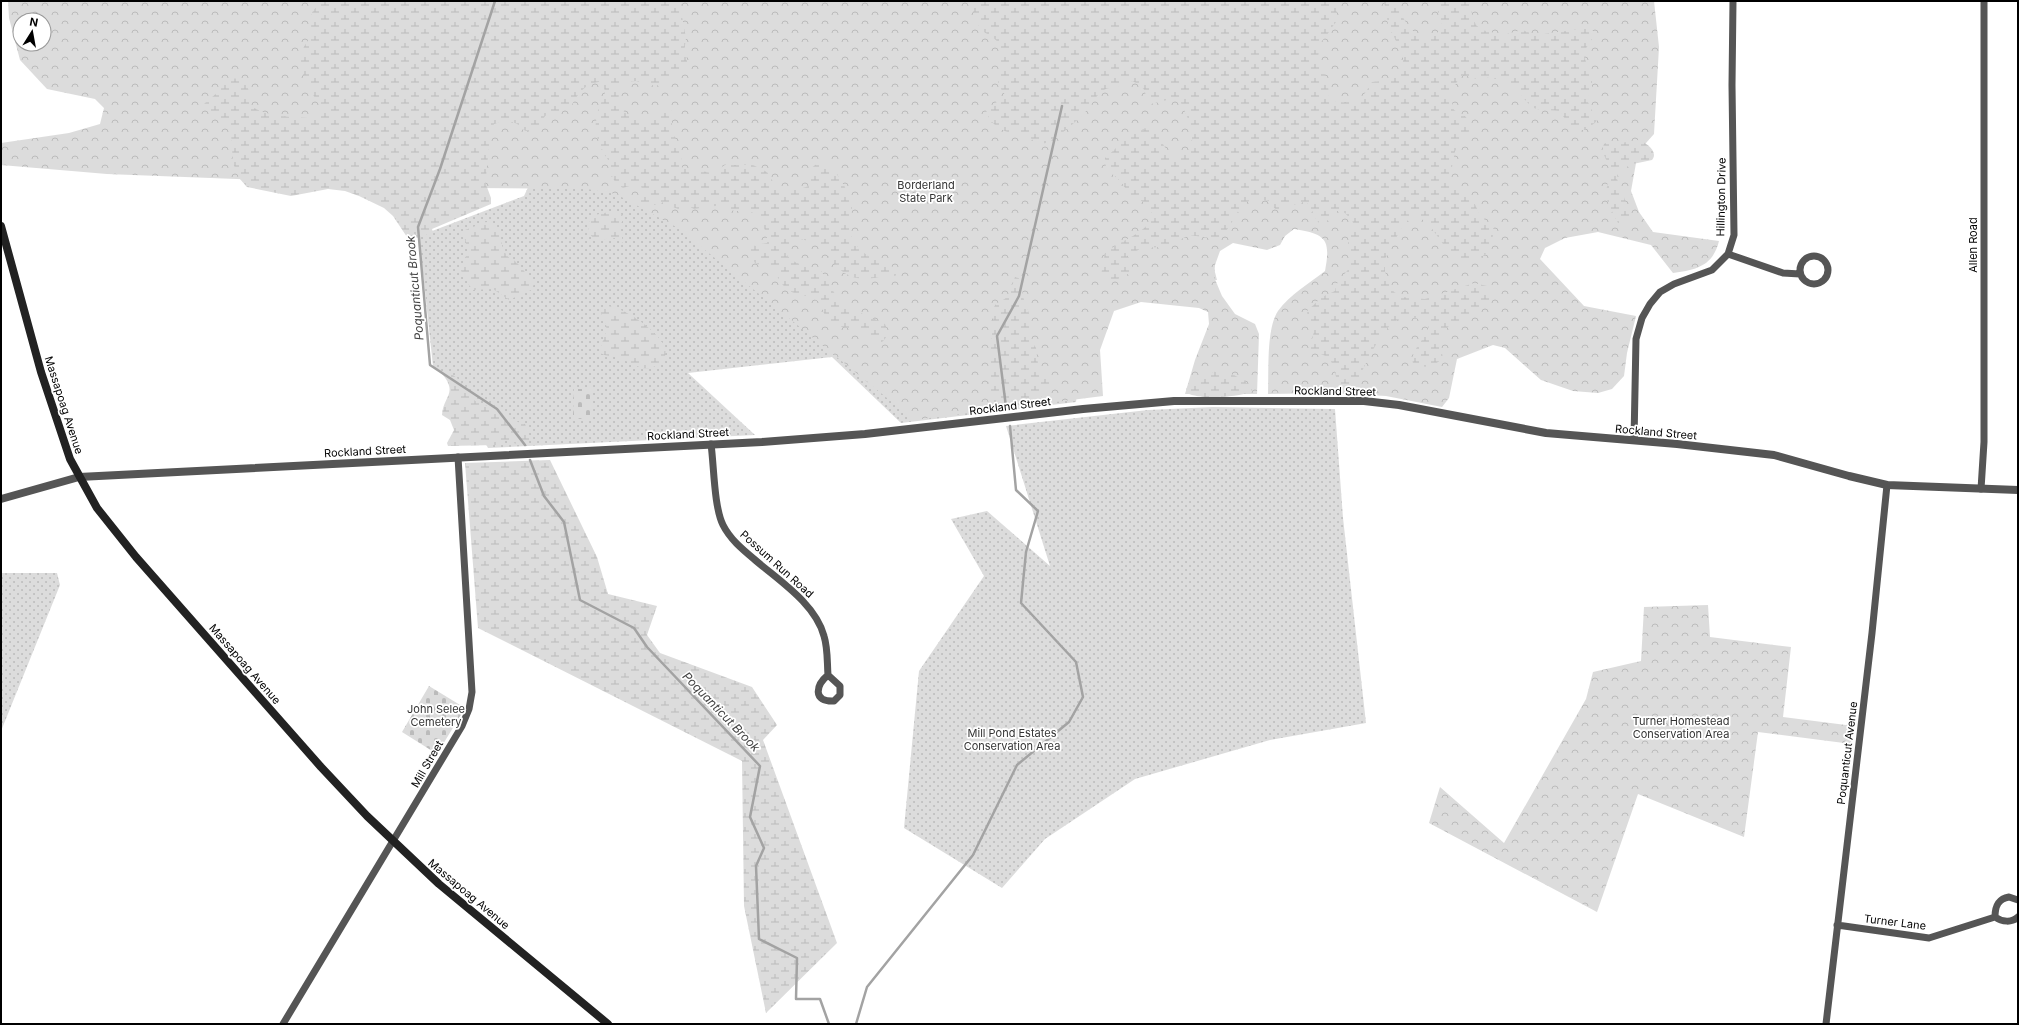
<svg xmlns="http://www.w3.org/2000/svg" width="2019" height="1025" font-family="Inter,sans-serif">
<style>
.grass{fill:url(#grass-dots)}
.forest{fill:url(#forest-crowns);fill-rule:evenodd}
.wetland{fill:url(#wetland-marsh)}
.cemetery{fill:url(#cemetery-stones)}
.lines{fill:none;stroke-linecap:round;stroke-linejoin:round}
.stream{stroke:#a3a3a3;stroke-width:2.5}
.minor{stroke:#555;stroke-width:7}
.tertiary{stroke:#555;stroke-width:8}
.secondary{stroke:#222;stroke-width:8}
.labels{text-anchor:middle;stroke-width:3.5;stroke-linejoin:round;paint-order:stroke}
.park-label{font-size:11px;fill:#333;stroke:#fff}
.street-label{font-size:11px;fill:#000;stroke:#fff}
.water-label{font-size:12px;font-style:italic;fill:#444;stroke:#fff}
</style>
<defs>
<pattern id="grass-dots" width="8" height="8" patternUnits="userSpaceOnUse"><rect width="8" height="8" fill="#dcdcdc"/><path d="M2 2h.1M6 6h.1" fill="none" stroke="#bbb" stroke-width="1.8" stroke-linecap="round"/></pattern>
<pattern id="forest-crowns" width="20" height="18" patternUnits="userSpaceOnUse"><rect width="20" height="18" fill="#dcdcdc"/><path d="M2 6a3 3 0 1 1 6 0M12 15a3 3 0 1 1 6 0" fill="none" stroke="#bbb"/></pattern>
<pattern id="wetland-marsh" width="20" height="14" patternUnits="userSpaceOnUse"><rect width="20" height="14" fill="#dcdcdc"/><path d="M1 5h8M5 5V1M11 12h8M15 12V8" fill="none" stroke="#bbb"/></pattern>
<pattern id="cemetery-stones" width="16" height="16" patternUnits="userSpaceOnUse"><rect width="16" height="16" fill="#dcdcdc"/><path d="M2 7V4a2 2 0 0 1 4 0v3zM10 15v-3a2 2 0 0 1 4 0v3z" fill="#bbb"/></pattern>
</defs>
<rect width="100%" height="100%" fill="#fff"/>
<path class="grass" d="M 586,64 L 1179,131 L 1217,280 L 1089,292 L 1076,402 L 901,423 L 832,357 L 688,373 L 755,435 L 488,448 L 457,388 L 433,366 L 419,236 L 524,196 Z
M 1213,407 L 1335,409 L 1343,518 L 1366,723 L 1270,740 L 1135,779 L 1045,839 L 1002,888 L 904,828 L 919,671 L 984,576 L 951,519 L 987,511 L 1050,566 L 1006,426 L 1148,410 Z
M 1,573 L 57,573 L 60,585 L 1,731 Z"/>
<path class="forest" d="M 8,1 L 1654,1 L 1659,47 L 1654,134 L 1638,152 L 1631,191 L 1639,212 L 1653,232 L 1719,241 C 1713,266 1696,270 1673,273 L 1651,245 L 1598,232 L 1565,238 L 1545,248 L 1540,259 L 1584,306 L 1636,316 L 1627,353 L 1624,376 L 1612,389 L 1598,393 L 1573,391 L 1541,380 L 1505,348 L 1493,345 L 1457,359 L 1449,398 L 1442,407 L 1386,396 L 1331,393 L 1268,394 C 1269,371 1266,329 1278,311 C 1289,295 1310,283 1325,271 C 1331,239 1326,234 1294,229 L 1285,236 L 1280,245 L 1267,250 L 1233,243 L 1220,251 L 1215,265 L 1214,277 L 1222,296 L 1235,314 L 1255,324 L 1259,334 L 1257,394 L 1185,394 L 1195,360 L 1209,324 L 1208,312 L 1199,308 L 1141,302 L 1114,311 L 1100,350 L 1103,396 L 914,420 L 678,228 L 616,194 L 587,189 L 470,188 L 107,174 L 1,165 L 1,143 L 69,133 L 100,124 L 104,108 L 95,99 L 47,89 L 20,60 L 9,18 ZM 20,20 L 44,20 L 44,44 L 20,44 Z
M 1708,605 L 1710,637 L 1791,647 L 1783,717 L 1846,725 L 1851,723 L 1854,718 L 1850,751 L 1848,746 L 1844,743 L 1758,732 L 1744,837 L 1638,794 L 1597,912 L 1429,823 L 1440,787 L 1504,843 L 1586,699 L 1593,672 L 1641,661 L 1644,607 Z"/>
<path class="wetland" d="M 324,1 L 682,1 L 681,11 L 686,38 L 684,53 L 687,58 L 687,64 L 684,70 L 668,83 L 655,86 L 636,81 L 625,82 C 608,101 628,125 649,118 C 654,117 658,112 662,109 L 672,111 L 672,131 L 682,154 L 680,167 L 712,173 L 725,165 L 753,165 L 767,172 L 777,188 C 789,190 799,191 810,185 L 810,170 C 813,166 817,163 823,163 C 835,164 851,196 852,207 C 852,217 847,228 852,238 C 860,255 877,261 893,267 L 897,275 C 890,278 886,275 879,277 C 863,280 850,280 836,266 C 828,258 825,248 813,242 C 809,240 802,240 798,239 L 785,248 C 786,264 808,266 820,269 L 841,304 L 885,324 C 889,333 888,337 881,343 C 869,341 869,334 860,330 C 857,328 851,328 848,328 C 832,326 823,318 821,303 C 798,287 790,304 774,270 L 755,263 L 748,250 L 751,246 L 767,243 C 768,229 760,221 751,211 L 734,211 L 722,205 L 694,209 L 690,207 L 678,209 L 661,202 L 652,206 L 640,206 L 635,201 L 643,192 L 641,186 L 633,185 L 623,188 L 616,184 L 611,174 L 611,164 L 604,154 L 595,131 L 597,113 L 605,93 L 604,87 L 599,82 C 583,84 578,95 570,108 L 545,116 L 537,129 L 532,132 C 518,130 523,126 515,123 C 508,120 501,122 494,124 L 490,135 L 486,177 L 484,179 L 491,198 L 491,204 L 432,229 L 433,232 L 419,238 L 407,237 L 393,216 L 384,208 L 359,196 L 345,191 L 328,189 L 291,196 L 247,187 L 239,178 L 233,163 L 231,133 L 221,118 L 206,110 L 204,104 L 218,92 L 229,79 C 253,75 247,93 251,106 C 271,119 294,116 316,119 L 322,109 C 311,91 295,71 303,49 C 305,44 311,38 311,33 C 312,15 307,13 324,1 Z
M 968,1 L 1326,1 L 1336,8 L 1338,20 C 1330,28 1328,36 1320,43 L 1318,58 L 1328,84 L 1329,98 C 1337,104 1351,103 1360,98 C 1365,95 1369,86 1372,82 L 1389,80 L 1403,70 L 1403,56 L 1388,24 L 1384,1 L 1396,1 C 1403,19 1410,37 1432,38 L 1441,29 L 1442,26 L 1435,1 L 1470,1 L 1472,16 L 1476,25 L 1482,30 L 1503,35 L 1522,30 L 1537,35 L 1586,28 L 1591,29 L 1594,32 L 1592,39 L 1583,53 L 1592,80 L 1592,88 L 1587,100 L 1597,121 C 1577,139 1573,129 1559,111 C 1552,110 1541,111 1534,108 C 1527,104 1523,96 1516,91 C 1507,84 1491,73 1480,80 L 1464,75 L 1459,78 L 1450,95 L 1454,110 L 1466,117 L 1470,128 L 1466,139 L 1455,151 L 1449,183 L 1474,202 L 1480,215 L 1494,229 C 1492,242 1490,255 1477,259 C 1445,270 1439,222 1415,216 L 1404,223 L 1385,259 L 1385,272 L 1394,292 L 1403,297 L 1425,299 L 1474,283 L 1487,286 C 1503,312 1455,317 1443,331 C 1438,339 1442,350 1443,359 L 1430,367 L 1414,366 C 1406,349 1433,337 1428,320 C 1418,318 1403,316 1394,322 C 1378,334 1362,372 1353,390 L 1350,392 C 1331,384 1339,370 1329,359 C 1323,353 1316,354 1310,348 L 1314,331 L 1308,323 L 1307,311 L 1322,297 L 1335,291 L 1336,285 L 1350,267 L 1351,260 L 1348,243 L 1353,222 L 1345,213 L 1337,211 L 1326,222 L 1319,223 C 1313,216 1313,209 1306,202 C 1295,203 1287,208 1276,210 L 1269,201 C 1234,191 1239,226 1217,239 L 1189,235 L 1172,244 L 1161,247 L 1142,248 L 1127,256 L 1134,271 L 1114,281 L 1100,281 L 1105,253 C 1116,242 1149,233 1153,215 L 1147,204 L 1130,195 L 1121,182 L 1106,168 L 1105,158 C 1112,152 1118,146 1125,139 C 1128,136 1134,134 1138,132 C 1161,120 1158,143 1169,152 C 1175,156 1183,153 1190,152 C 1196,135 1188,117 1180,101 L 1171,99 L 1151,104 L 1146,99 C 1146,88 1141,85 1132,81 C 1128,83 1123,86 1118,87 C 1112,88 1107,87 1101,92 C 1095,97 1093,103 1088,109 C 1080,118 1051,146 1039,144 C 1033,143 1030,136 1026,132 C 1022,132 1017,134 1013,133 C 1001,132 987,121 986,109 L 1006,96 L 998,85 C 999,81 1000,48 999,45 C 999,44 996,40 996,40 C 990,35 983,33 979,26 C 974,18 974,9 968,1 Z
M 1638,140 C 1646,142 1659,152 1652,160 L 1633,164 L 1618,171 L 1617,179 L 1632,218 L 1631,221 L 1625,225 L 1618,223 C 1615,217 1606,201 1606,195 C 1606,186 1611,175 1609,167 C 1607,157 1600,154 1604,144 L 1609,141 L 1621,143 Z
M 618,211 L 624,217 L 620,226 L 623,243 L 616,238 L 596,240 L 590,235 C 583,211 603,214 618,211 Z
M 486,222 C 505,225 498,244 506,254 C 508,258 513,259 516,262 C 523,268 528,277 534,284 L 531,290 L 509,300 L 493,289 L 473,290 L 469,285 L 460,269 L 468,252 L 464,236 L 465,230 Z
M 1015,277 L 1021,279 L 1023,297 L 1031,318 L 1031,340 L 1036,348 L 1039,372 L 1047,376 L 1050,385 L 1035,405 L 1007,407 L 998,406 L 992,402 L 988,388 L 994,307 L 996,304 L 1008,297 Z
M 604,306 C 622,305 656,330 664,345 C 667,350 665,356 664,361 C 643,375 641,366 621,359 C 614,356 607,357 600,353 C 600,343 608,334 606,324 C 605,320 602,316 600,312 L 601,308 Z
M 444,371 C 466,378 462,393 477,402 C 481,405 487,405 492,407 C 504,413 511,421 525,424 L 530,437 L 528,444 L 523,446 L 504,440 L 496,445 L 448,446 L 447,443 L 454,430 L 450,420 L 442,415 C 443,396 458,394 443,375 Z
M 1215,371 C 1230,372 1243,377 1252,389 L 1251,392 C 1237,397 1200,400 1187,393 L 1186,389 L 1188,386 Z
M 550,460 L 597,557 L 608,594 L 657,606 L 647,635 L 660,653 L 752,687 L 777,725 L 763,740 L 837,943 L 766,1013 L 744,906 L 742,761 L 478,628 L 465,463 Z"/>
<path class="cemetery" d="M 574,389 L 591,389 L 591,419 L 573,419 Z
M 429,686 L 465,708 L 437,754 L 402,732 Z"/>
<g class="lines">
<path class="stream" d="M 495,1 L 440,169 L 418,227 L 430,365 L 497,409 L 525,445
M 1006,407 L 997,336 L 1019,296 L 1062,106
M 530,460 L 544,496 L 564,522 L 580,600 L 634,628 L 647,647 L 760,766 L 750,817 L 764,848 L 756,866 L 759,939 L 797,958 L 796,999 L 820,999 L 829,1024
M 856,1024 L 867,987 L 973,855 L 1017,765 L 1069,722 L 1083,697 L 1076,662 L 1021,603 L 1026,552 L 1038,511 L 1016,490 L 1010,426"/>
<path class="minor" d="M 1728,254 L 1783,273 L 1800,274
M1800 270a14 14 0 1 1 28 0a14 14 0 1 1-28 0Z
M 1634,440 L 1636,339 L 1642,318 L 1650,304 L 1660,292 L 1674,284 L 1712,270 L 1728,254 L 1734,235 L 1732,85 L 1733,1
M 711,444 C 714,466 714,507 723,525 C 730,539 742,549 754,559 C 778,580 815,603 824,636 C 828,649 827,662 828,675 C 816,685 812,702 834,701 L 840,695 L 840,686 L 828,675
M 1981,489 L 1984,442 L 1984,1
M 1995,917 C 1995,906 1998,899 2009,897 L 2018,900
M 1995,917 C 2002,922 2012,923 2018,917
M 1837,925 L 1929,938 L 1995,917
M 283,1024 L 462,726 L 469,709 L 472,692 L 458,457
M 1826,1024 L 1872,633 L 1887,485"/>
<path class="tertiary" d="M 1,499 L 79,477 L 762,442 L 865,434 L 1083,409 L 1174,401 L 1364,401 L 1399,405 L 1546,433 L 1677,444 L 1774,455 L 1849,476 L 1887,485 L 2018,490"/>
<path class="secondary" d="M 1,226 L 41,372 L 70,459 L 97,508 L 136,557 L 321,767 L 367,816 L 439,884 L 608,1024"/>
</g>
<g class="labels">
<g class="park-label">
<text x="926" y="189">Borderland<tspan x="926" dy="13">State Park</tspan></text>
<text x="436" y="713">John Selee<tspan x="436" dy="13">Cemetery</tspan></text>
<text x="1681" y="725">Turner Homestead<tspan x="1681" dy="13">Conservation Area</tspan></text>
<text x="1012" y="737">Mill Pond Estates<tspan x="1012" dy="13">Conservation Area</tspan></text>
</g>
<g class="street-label">
<text transform="translate(1721 197) rotate(-89)" y="4">Hillington Drive</text>
<text transform="translate(1973 245) rotate(-90)" y="4">Allen Road</text>
<text transform="translate(1335 391) rotate(1)" y="4">Rockland Street</text>
<text transform="translate(64 405) rotate(72)" y="4">Massapoag Avenue</text>
<text transform="translate(1010 406) rotate(-7)" y="4">Rockland Street</text>
<text transform="translate(1656 432) rotate(5)" y="4">Rockland Street</text>
<text transform="translate(688 434) rotate(-3)" y="4">Rockland Street</text>
<text transform="translate(365 451) rotate(-3)" y="4">Rockland Street</text>
<text transform="translate(777 564) rotate(42)" y="4">Possum Run Road</text>
<text transform="translate(245 664) rotate(49)" y="4">Massapoag Avenue</text>
<text transform="translate(1847 753) rotate(-83)" y="4">Poquanticut Avenue</text>
<text transform="translate(427 764) rotate(-60)" y="4">Mill Street</text>
<text transform="translate(469 894) rotate(40)" y="4">Massapoag Avenue</text>
<text transform="translate(1895 922) rotate(7)" y="4">Turner Lane</text>
</g>
<g class="water-label">
<text transform="translate(415 288) rotate(-95)" y="4">Poquanticut Brook</text>
<text transform="translate(721 712) rotate(46)" y="4">Poquanticut Brook</text>
</g>
</g>
<rect width="2019" height="1025" fill="none" stroke="#000000" stroke-width="4"/>
<g transform="translate(32 32) rotate(11)"><circle r="19" fill="#ffffff" stroke="#999999"/>
<path d="M0-3L7 15L0 10L-7 15Z" fill="#000000"/>
<text y="-6" font-size="11" font-weight="bold" text-anchor="middle" fill="#000000">N</text>
</g>
</svg>
